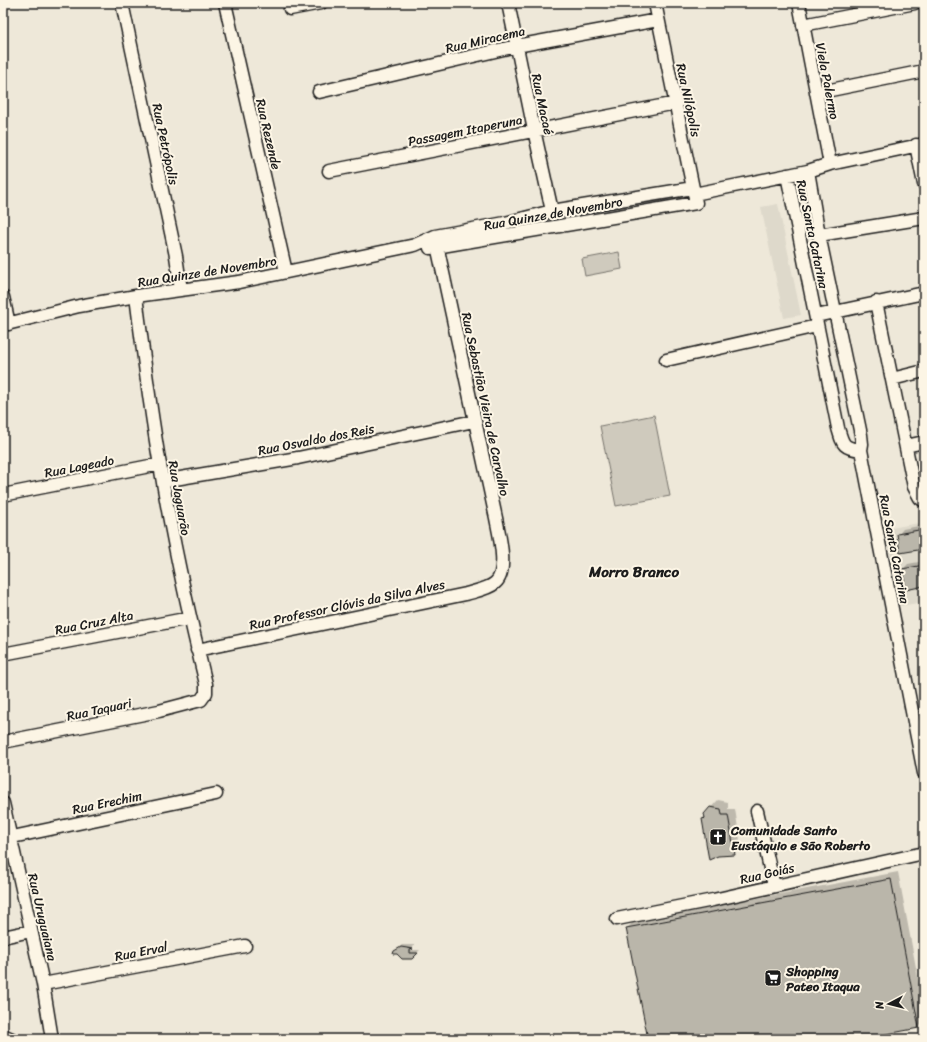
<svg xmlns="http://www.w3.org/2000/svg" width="927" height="1042" font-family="Sriracha,sans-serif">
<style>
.built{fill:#ded9cb}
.green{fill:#cfcabd;stroke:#76736c}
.shadow{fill:#0003}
.building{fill:#bab6aa;stroke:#1c1c1c}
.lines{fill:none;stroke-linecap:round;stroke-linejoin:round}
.minor-casing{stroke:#1c1c1c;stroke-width:15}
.minor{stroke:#fcf5e5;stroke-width:12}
.labels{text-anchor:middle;stroke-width:4;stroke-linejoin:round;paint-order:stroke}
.street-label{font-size:13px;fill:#1c1c1c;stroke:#fcf5e5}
.poi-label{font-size:13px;font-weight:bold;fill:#1c1c1c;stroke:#fcf5e5;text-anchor:start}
.quarter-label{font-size:15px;font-weight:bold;fill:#1c1c1c;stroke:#fcf5e5}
</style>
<rect width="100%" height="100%" fill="#eee8d9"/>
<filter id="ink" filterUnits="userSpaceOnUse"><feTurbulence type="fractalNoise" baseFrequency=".025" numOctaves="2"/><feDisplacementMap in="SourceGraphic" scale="8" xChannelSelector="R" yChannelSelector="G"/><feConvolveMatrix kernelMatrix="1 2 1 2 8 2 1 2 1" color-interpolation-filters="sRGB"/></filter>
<g filter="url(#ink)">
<path class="built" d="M 778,204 L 801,315 L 784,318 L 761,207 Z
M 924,522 L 924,602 L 900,606 L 886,529 Z"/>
<path class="green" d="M 689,195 L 688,200 L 580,219 L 579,214 Z
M 619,252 L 622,269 L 585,276 L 582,259 Z
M 654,415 L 670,496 L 616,506 L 600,426 Z"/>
<path class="shadow" d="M 924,525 L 924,548 L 898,535 L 903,529 Z
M 924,561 L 924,585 L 903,569 L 908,564 Z
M 718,800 L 728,802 L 728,809 L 735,809 L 741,847 L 734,854 L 703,820 L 706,817 L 705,814 Z
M 898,872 L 924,1010 L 924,1022 L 919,1027 L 855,1039 L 649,1039 L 627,928 L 634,921 Z
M 402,945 L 415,945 L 413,947 L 413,950 L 420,950 L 411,958 L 395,951 Z"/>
<path class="building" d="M 924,529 L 924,549 L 900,553 L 897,534 Z
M 924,565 L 924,586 L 906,590 L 902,569 Z
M 710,807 L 721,809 L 722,815 L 728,815 L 735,855 L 718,856 L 709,860 L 702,819 L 705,818 L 704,814 Z
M 891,879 L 919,1028 L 860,1039 L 648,1039 L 626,928 Z
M 401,947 L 413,949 L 410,950 L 410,953 L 418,953 L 412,959 L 402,959 L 397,954 L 393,954 L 394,951 Z"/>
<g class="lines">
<g class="minor-casing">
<path id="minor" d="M 122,3 L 176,256 L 181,290
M 225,3 L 286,272
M 508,3 L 534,130 L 552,211
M 799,3 L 830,164
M 290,9 L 321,3
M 803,25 L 915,3
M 319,92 L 516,46 L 658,20
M 816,93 L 924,71
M 916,145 L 924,184
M 329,171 L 676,103
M 808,171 L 819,235 L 861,435 L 862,444 L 861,450 L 924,773
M 787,175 L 838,428 C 843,445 843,448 861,450
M 694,194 L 808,171 L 830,164 L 924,144
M 819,235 L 924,218
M 430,248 L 696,203 L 655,3
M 3,297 L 9,324
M 876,302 L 914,487 L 920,498 L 924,501
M 816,316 L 924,293
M 3,325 L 79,306 L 136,296 L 239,282 L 415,245 L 435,236 L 505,223 L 552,211 L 693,188
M 666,360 L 817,326
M 892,379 L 924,371
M 906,446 L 924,442
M 163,481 L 298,458 L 474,421
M 3,495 L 160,464
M 197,650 L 466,594 C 476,591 488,589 495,583 C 509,571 499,534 496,518 L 435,236
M 3,654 L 190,618
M 3,742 L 159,711 L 201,700 L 206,693 L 206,684 C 188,611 172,538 160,465 C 150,409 143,352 136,296
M 3,803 L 43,984 L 52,1039
M 757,811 L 774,886
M 3,839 L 216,794
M 617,919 L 713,900 L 924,853
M 3,937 L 31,931
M 43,984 L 245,946
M 3,1035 L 12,1039"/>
</g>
<use href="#minor" class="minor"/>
</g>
</g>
<defs>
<g id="church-square" transform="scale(0.9)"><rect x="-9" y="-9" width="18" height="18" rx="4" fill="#1c1c1c" stroke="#fcf5e5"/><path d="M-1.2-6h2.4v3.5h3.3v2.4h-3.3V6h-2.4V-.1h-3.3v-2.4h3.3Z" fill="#fff"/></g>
<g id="supermarket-square" transform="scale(0.9)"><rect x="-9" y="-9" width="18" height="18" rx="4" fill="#1c1c1c" stroke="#fcf5e5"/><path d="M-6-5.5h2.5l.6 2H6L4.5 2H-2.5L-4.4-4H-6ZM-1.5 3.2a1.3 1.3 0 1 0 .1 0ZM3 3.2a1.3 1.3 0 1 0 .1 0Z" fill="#fff"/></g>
</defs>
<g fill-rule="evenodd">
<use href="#church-square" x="718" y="837"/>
<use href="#supermarket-square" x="773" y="978"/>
</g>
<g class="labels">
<g class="street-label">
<text transform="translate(485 39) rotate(-13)" y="5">Rua Miracema</text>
<text transform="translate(828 81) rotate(79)" y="5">Viela Palermo</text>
<text transform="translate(689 100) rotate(78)" y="5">Rua Nilópolis</text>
<text transform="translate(543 104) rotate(78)" y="5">Rua Macaé</text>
<text transform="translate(465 130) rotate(-11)" y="5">Passagem Itaperuna</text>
<text transform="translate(269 134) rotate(77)" y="5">Rua Rezende</text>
<text transform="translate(166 144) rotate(78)" y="5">Rua Petrópolis</text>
<text transform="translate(553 213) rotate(-10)" y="5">Rua Quinze de Novembro</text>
<text transform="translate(813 234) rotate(78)" y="5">Rua Santa Catarina</text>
<text transform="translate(207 271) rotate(-9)" y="5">Rua Quinze de Novembro</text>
<text transform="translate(486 404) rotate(78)" y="5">Rua Sebastião Vieira de Carvalho</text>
<text transform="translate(316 439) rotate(-11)" y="5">Rua Osvaldo dos Reis</text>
<text transform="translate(79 466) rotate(-11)" y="5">Rua Lageado</text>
<text transform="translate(180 498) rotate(80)" y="5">Rua Jaguarão</text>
<text transform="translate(895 549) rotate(79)" y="5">Rua Santa Catarina</text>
<text transform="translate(347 604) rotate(-12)" y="5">Rua Professor Clóvis da Silva Alves</text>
<text transform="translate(94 622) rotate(-11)" y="5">Rua Cruz Alta</text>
<text transform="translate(99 709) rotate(-12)" y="5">Rua Taquari</text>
<text transform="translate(107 802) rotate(-12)" y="5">Rua Erechim</text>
<text transform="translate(767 873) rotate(-13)" y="5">Rua Goiás</text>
<text transform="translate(43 917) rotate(77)" y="5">Rua Uruguaiana</text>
<text transform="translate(141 951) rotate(-11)" y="5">Rua Erval</text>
</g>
<g class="poi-label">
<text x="731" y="835">Comunidade Santo<tspan x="731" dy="15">Eustáquio e São Roberto</tspan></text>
<text x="786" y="976">Shopping<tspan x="786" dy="15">Pateo Itaqua</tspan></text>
</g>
<g class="quarter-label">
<text x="634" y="577">Morro Branco</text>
</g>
</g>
<rect width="927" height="1042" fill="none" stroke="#fcf5e5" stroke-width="16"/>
<rect x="8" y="8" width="911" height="1026" fill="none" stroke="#1c1c1c" stroke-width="1.5" filter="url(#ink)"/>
<g transform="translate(889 1004) rotate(263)" stroke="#fcf5e5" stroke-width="3" paint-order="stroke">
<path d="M0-3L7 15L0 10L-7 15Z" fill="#1c1c1c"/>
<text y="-6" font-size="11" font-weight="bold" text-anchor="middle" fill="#1c1c1c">N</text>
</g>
</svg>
